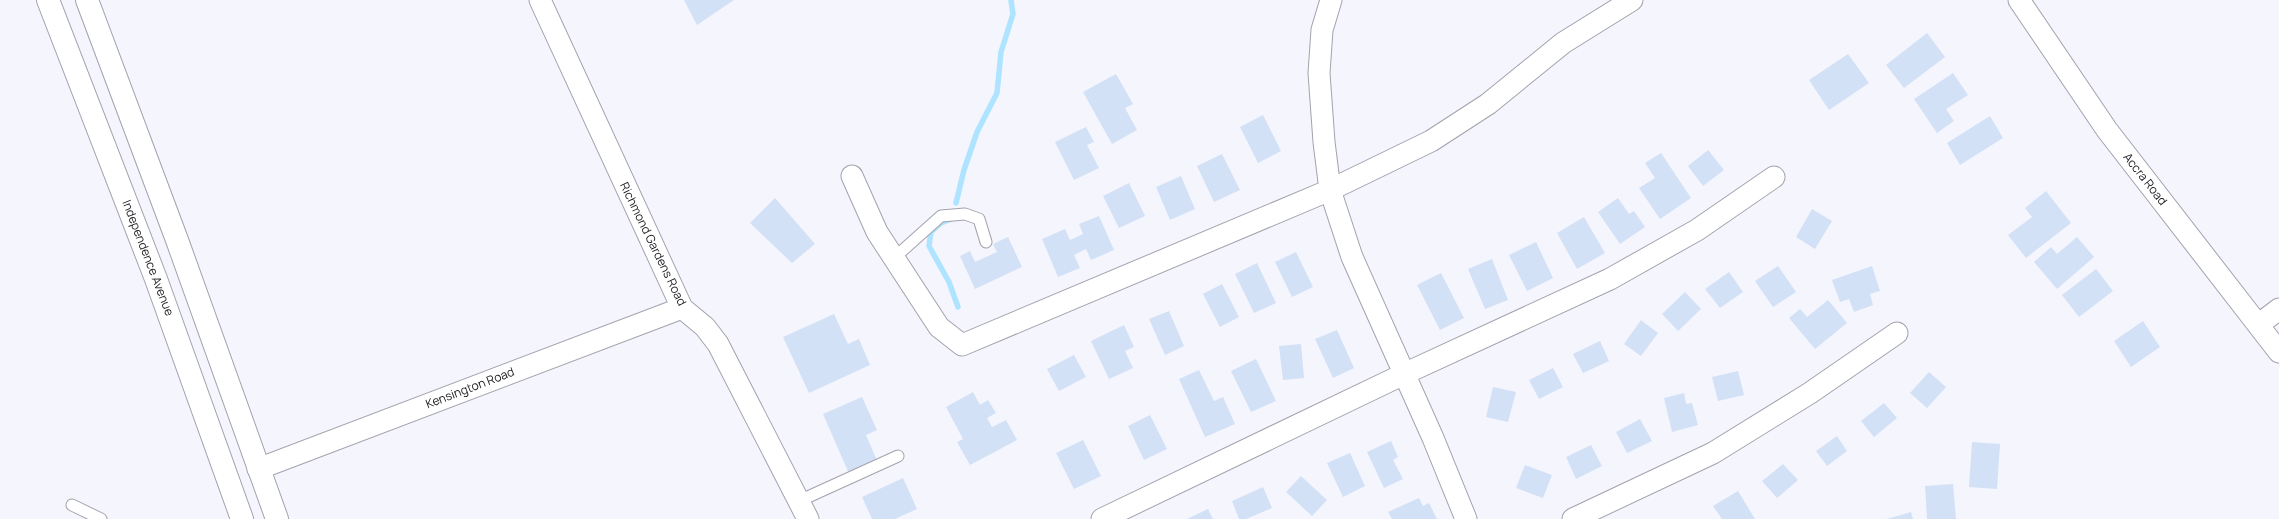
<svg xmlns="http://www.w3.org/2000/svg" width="2279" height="519" font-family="Manrope,sans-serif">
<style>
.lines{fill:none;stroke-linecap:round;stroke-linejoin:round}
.stream{stroke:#aee4ff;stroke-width:5.5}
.building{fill:#d2e1f6}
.lane-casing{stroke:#a3a2ad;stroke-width:13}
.street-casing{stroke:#a3a2ad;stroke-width:23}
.highway-casing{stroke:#a3a2ad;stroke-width:24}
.lane{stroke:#fff;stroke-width:11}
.street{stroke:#fff;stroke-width:21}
.highway{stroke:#fff;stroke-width:22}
.labels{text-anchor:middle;stroke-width:3;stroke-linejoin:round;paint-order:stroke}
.street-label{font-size:12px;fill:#202024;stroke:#fff}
</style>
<rect width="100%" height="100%" fill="#f5f5fe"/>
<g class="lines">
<path class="stream" d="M 956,203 L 964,170 L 977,132 L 997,93 L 1001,52 L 1013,14 L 1011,0
M 951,219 L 941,223 L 931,232 L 929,246 L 949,282 L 958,307"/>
</g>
<path class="building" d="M 684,0 L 734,0 L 697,25 Z
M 1927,33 L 1945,57 L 1904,88 L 1886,65 Z
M 1848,54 L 1869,83 L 1829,110 L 1809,80 Z
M 1953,73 L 1968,95 L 1946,109 L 1954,121 L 1937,133 L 1914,99 Z
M 1116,74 L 1133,104 L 1125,108 L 1137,130 L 1112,144 L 1083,92 Z
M 1263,115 L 1281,151 L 1258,163 L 1240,127 Z
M 1990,116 L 2003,138 L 1960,165 L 1947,143 Z
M 1086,127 L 1094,142 L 1087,145 L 1099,168 L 1074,180 L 1055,142 Z
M 1708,150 L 1724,170 L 1703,186 L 1688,166 Z
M 1661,153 L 1691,198 L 1660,219 L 1639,188 L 1655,178 L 1645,163 Z
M 1222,154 L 1240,190 L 1214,202 L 1197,166 Z
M 1181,176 L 1195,209 L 1170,220 L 1156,187 Z
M 1129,183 L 1145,216 L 1119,228 L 1103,196 Z
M 2046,191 L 2071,223 L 2026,258 L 2008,235 L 2032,217 L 2025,208 Z
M 775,198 L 815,244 L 792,263 L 750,223 Z
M 1618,198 L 1629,214 L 1634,211 L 1645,227 L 1620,244 L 1598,212 Z
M 1812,209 L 1832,221 L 1815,249 L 1796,237 Z
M 1099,216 L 1114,250 L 1091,260 L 1086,249 L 1074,255 L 1080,268 L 1058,277 L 1042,239 L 1065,229 L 1070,240 L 1083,234 L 1079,224 Z
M 1584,217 L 1605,253 L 1577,269 L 1557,233 Z
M 1008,237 L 1022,267 L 975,289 L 960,256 L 970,251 L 975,262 L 997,252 L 993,244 Z
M 2077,237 L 2094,257 L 2057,289 L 2034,262 L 2051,247 L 2057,254 Z
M 1536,242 L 1553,278 L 1527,291 L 1509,255 Z
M 1296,252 L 1313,287 L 1292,297 L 1275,262 Z
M 1492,259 L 1508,300 L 1485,309 L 1468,269 Z
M 1257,263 L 1276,303 L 1254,313 L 1235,274 Z
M 1778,266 L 1796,292 L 1773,307 L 1755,281 Z
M 1872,266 L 1880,291 L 1870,294 L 1873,305 L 1854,312 L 1849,299 L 1840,302 L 1832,280 Z
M 2096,269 L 2113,291 L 2079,317 L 2062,295 Z
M 1729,272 L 1743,292 L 1720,308 L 1705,289 Z
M 1441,273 L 1464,318 L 1440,330 L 1417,285 Z
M 1222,284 L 1239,317 L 1220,327 L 1203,294 Z
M 1685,292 L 1701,309 L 1678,331 L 1662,314 Z
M 1828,300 L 1847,323 L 1815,349 L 1789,318 L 1800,309 L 1807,317 Z
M 1169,311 L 1184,346 L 1165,355 L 1149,319 Z
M 834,314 L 848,344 L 859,339 L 870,365 L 809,393 L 783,337 Z
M 1641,320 L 1658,333 L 1641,356 L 1624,344 Z
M 2143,321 L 2160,347 L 2131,367 L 2114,341 Z
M 1124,325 L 1134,347 L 1125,351 L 1133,368 L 1109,379 L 1091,341 Z
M 1337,330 L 1354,368 L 1333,378 L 1315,339 Z
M 1600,341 L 1609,361 L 1583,373 L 1573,354 Z
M 1301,344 L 1304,378 L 1283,380 L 1279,346 Z
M 1074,355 L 1086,377 L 1059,391 L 1047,369 Z
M 1256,359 L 1276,401 L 1251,412 L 1231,371 Z
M 1553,368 L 1563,387 L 1539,399 L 1529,380 Z
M 1199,370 L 1214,401 L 1223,397 L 1235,424 L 1205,437 L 1179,379 Z
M 1738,371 L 1744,395 L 1718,401 L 1712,377 Z
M 1929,372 L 1946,387 L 1927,408 L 1910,393 Z
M 1493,387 L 1516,392 L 1508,422 L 1486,417 Z
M 973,392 L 980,405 L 988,400 L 996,413 L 987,418 L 992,427 L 1006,420 L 1017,440 L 970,465 L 957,442 L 963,439 L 946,407 Z
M 1684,393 L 1686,404 L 1692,403 L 1698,425 L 1672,432 L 1664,398 Z
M 862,397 L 877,430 L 866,435 L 878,463 L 850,476 L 823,414 Z
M 1884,403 L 1897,418 L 1874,437 L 1861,421 Z
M 1150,415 L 1167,449 L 1144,460 L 1128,426 Z
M 1640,419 L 1652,441 L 1627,453 L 1616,432 Z
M 1837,436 L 1847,451 L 1827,466 L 1816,451 Z
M 1083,440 L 1101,476 L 1074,489 L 1056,453 Z
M 1391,441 L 1398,457 L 1393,460 L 1403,479 L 1384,488 L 1367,452 Z
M 1972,442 L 2000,444 L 1997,489 L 1969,487 Z
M 1591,445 L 1602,466 L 1576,479 L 1566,457 Z
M 1350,453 L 1365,486 L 1343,497 L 1327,463 Z
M 1783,464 L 1798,480 L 1777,498 L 1762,481 Z
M 1525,465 L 1552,475 L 1543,498 L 1516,488 Z
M 1301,476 L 1327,500 L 1312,516 L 1286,492 Z
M 903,478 L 917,509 L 895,519 L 872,519 L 862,497 Z
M 1953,484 L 1956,519 L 1927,519 L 1925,486 Z
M 1263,487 L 1272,508 L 1246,519 L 1239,519 L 1232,501 Z
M 1738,491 L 1755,519 L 1722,519 L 1713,506 Z
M 1419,498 L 1423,506 L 1429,503 L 1437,519 L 1392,519 L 1388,512 Z
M 1208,509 L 1213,519 L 1187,519 Z
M 1911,512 L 1913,519 L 1887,519 Z"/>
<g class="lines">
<g class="lane-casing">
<path id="lane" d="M 894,258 L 941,216 L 965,214 L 979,219 L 986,242
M 799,501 L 898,456
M 72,505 L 101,519"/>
</g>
<g class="street-casing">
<path id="street" d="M 540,0 L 682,308 L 705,327 L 718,344 L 808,519
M 1331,0 L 1322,30 L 1319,73 L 1324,142 L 1330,190 L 1352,257 L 1433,438 L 1466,519
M 2019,0 L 2107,130 L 2279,352
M 852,176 L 877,232 L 939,327 L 962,345 L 1330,190 L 1431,141 L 1488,104 L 1563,43 L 1632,0
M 2258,325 L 2279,309
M 258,469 L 682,308
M 1102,519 L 1404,374 L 1610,279 L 1697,230 L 1774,177
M 1573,519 L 1713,453 L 1810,393 L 1897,333"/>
</g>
<g class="highway-casing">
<path id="highway" d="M 48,0 L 156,279 L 242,519
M 87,0 L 177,240 L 277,519"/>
</g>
<use href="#lane" class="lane"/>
<use href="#street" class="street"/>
<use href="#highway" class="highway"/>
</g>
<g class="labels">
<g class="street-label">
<text transform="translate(2145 179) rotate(52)" y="4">Accra Road</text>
<text transform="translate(653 244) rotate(64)" y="4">Richmond Gardens Road</text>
<text transform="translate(148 258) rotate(69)" y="4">Independence Avenue</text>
<text transform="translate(470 388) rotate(-21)" y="4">Kensington Road</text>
</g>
</g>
</svg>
